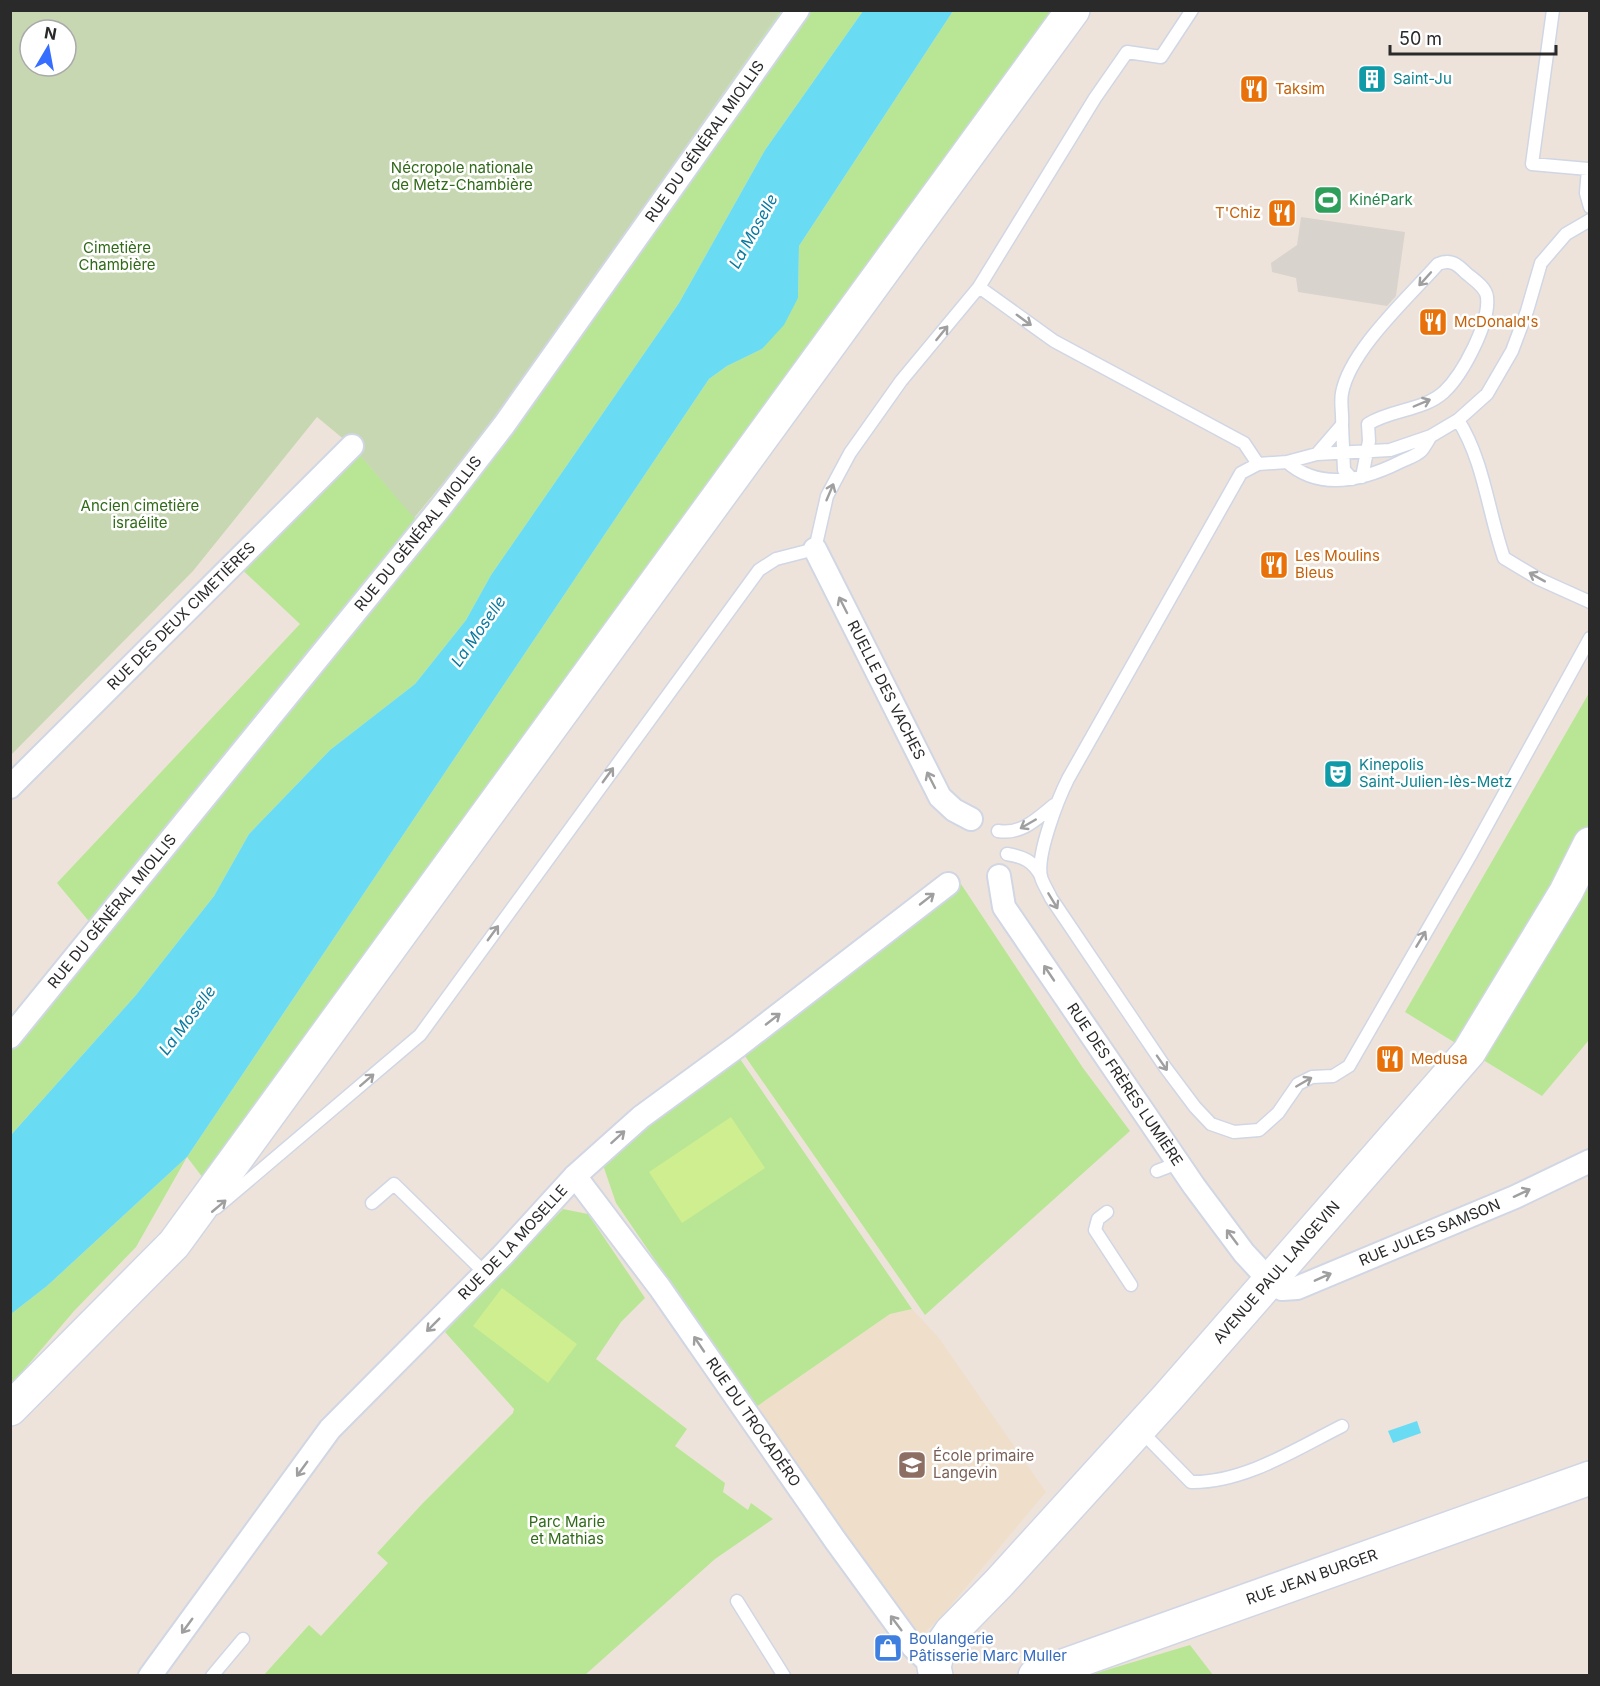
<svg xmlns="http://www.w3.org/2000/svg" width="1600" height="1686" font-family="Inter,sans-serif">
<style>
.education{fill:#efdfca}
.green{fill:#b8e695}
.cemetery{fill:#c7d7b1;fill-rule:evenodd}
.pitch{fill:#cfee90}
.plaza{fill:#d9d3ce}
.water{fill:#69dcf4}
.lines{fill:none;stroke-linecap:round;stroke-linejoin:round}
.lane-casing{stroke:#d0d6e4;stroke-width:15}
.street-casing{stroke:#d0d6e4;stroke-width:26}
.secondary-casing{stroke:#d0d6e4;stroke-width:36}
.lane{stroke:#fff;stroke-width:12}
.street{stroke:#fff;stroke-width:22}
.secondary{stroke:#fff;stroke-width:33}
.oneway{stroke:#9f9f9f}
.labels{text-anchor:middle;stroke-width:5;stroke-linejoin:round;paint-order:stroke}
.culture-label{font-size:15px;fill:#0d838f;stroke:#fff;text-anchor:start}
.food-label{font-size:15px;fill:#c56008;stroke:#fff;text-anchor:start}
.street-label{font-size:15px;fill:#2a2a2a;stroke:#fff}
.park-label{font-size:15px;fill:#306a17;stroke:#fff}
.leisure-label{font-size:15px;fill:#27864d;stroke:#fff;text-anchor:start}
.education-label{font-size:15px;fill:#785e54;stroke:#fff;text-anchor:start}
.shop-label{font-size:15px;fill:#366cbe;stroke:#fff;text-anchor:start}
.water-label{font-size:16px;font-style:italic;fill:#077aa1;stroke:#fff}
</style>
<rect width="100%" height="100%" fill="#ede3db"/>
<path class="education" d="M 912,1309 L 939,1338 L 1046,1492 L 942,1616 L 918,1639 L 756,1407 L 890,1314 Z"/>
<path class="green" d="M 780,11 L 863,11 L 765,150 L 679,303 L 491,575 L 466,620 L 415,684 L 330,750 L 249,834 L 214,896 L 136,995 L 11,1135 L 11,1037 L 97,931 L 57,883 L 300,624 L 235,563 L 352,446 L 415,518 L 496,419 Z
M 953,11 L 1073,11 L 213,1191 L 187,1157 L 136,1247 L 74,1311 L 11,1385 L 11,1314 L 47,1286 L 187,1157 L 709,379 L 727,366 L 762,349 L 798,298 L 799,246 Z
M 1589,693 L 1589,1040 L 1542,1096 L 1405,1012 Z
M 961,884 L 1083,1068 L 1130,1131 L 925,1315 L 738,1046 Z
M 738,1056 L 912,1309 L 890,1314 L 756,1407 L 616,1203 L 603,1165 L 640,1130 Z
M 563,1209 L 588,1214 L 645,1298 L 621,1322 L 596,1359 L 687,1429 L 675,1446 L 725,1483 L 723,1492 L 748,1510 L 751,1503 L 773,1519 L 715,1559 L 585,1675 L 263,1676 L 309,1625 L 321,1636 L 388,1563 L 377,1553 L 422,1504 L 513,1413 L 514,1409 L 445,1332 Z
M 1190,1645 L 1213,1675 L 1090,1675 Z"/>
<path class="cemetery" d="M 11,11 L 12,10 L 780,11 L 496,419 L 414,518 L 352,446 L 317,417 L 193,571 L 11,755 ZM 30,30 L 66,30 L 66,66 L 30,66 Z"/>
<path class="pitch" d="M 731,1117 L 765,1168 L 682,1223 L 649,1172 Z
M 502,1288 L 577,1344 L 548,1383 L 473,1326 Z"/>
<path class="plaza" d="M 1301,217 L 1405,232 L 1396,296 L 1387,306 L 1298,292 L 1296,278 L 1272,272 L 1271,263 L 1297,245 Z"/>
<path class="water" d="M 863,11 L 953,11 L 799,246 L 798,298 L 784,325 L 762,349 L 727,366 L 709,379 L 187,1157 L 47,1286 L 11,1314 L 11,1135 L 136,995 L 214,896 L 249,834 L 330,750 L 415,684 L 466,620 L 491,575 L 679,303 L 765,150 Z
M 1417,1421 L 1421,1433 L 1393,1443 L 1388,1431 Z"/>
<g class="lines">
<g class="lane-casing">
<path id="lane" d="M 1553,10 L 1532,164 L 1588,169 L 1586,193 L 1590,207
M 979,287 L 1054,341 L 1244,443 L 1258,464 L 1287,462 L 1317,454 L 1390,450 L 1431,436 L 1458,420 L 1487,394 L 1512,351 L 1527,311 L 1541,263 L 1566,234 L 1590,220
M 1458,420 C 1484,461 1488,512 1504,558 L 1539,579 L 1590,602
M 1342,425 L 1344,470 L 1352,479
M 1317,454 L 1342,425 C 1343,415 1340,403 1342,393 C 1350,350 1409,297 1438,264 C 1451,259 1457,264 1466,273 C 1473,279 1486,287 1487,297 C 1490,323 1463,374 1444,392 C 1423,411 1391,409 1368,424 L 1369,441 L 1362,477
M 1287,462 C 1320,491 1364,480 1400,462 C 1406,459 1416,456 1421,451 C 1425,447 1428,440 1431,436
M 1258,464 L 1241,473 L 1068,779 C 1058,799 1036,855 1041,877 C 1043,884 1048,891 1051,898 L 1165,1067 L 1195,1107 L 1211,1124 L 1234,1132 L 1259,1130 L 1278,1113 L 1298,1084 L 1312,1077 L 1333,1076 L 1349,1066 L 1470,856 L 1590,638
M 998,831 C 1021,835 1037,819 1054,805
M 1007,854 C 1024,857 1033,861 1041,876
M 1157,1171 L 1178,1163
M 372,1203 L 394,1184 L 485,1273
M 216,1208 L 420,1035 L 759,570 L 776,559 L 815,549 L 827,496 L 850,453 L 901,381 L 979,287 L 1095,98 L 1127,52 L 1161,57 L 1192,10
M 1107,1212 L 1098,1219 L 1095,1230 L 1131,1285
M 1140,1430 L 1191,1482 C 1244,1483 1296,1449 1342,1426
M 737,1601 L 784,1676
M 212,1676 L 243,1639"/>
</g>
<g class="street-casing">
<g id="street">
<path id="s1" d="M 815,549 L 940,797 L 954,810 L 971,819"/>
<path id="s2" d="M 10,787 L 352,446"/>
<path id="s3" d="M 999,876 L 1004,907 L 1194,1186 L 1244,1253 L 1270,1281 L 1282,1289 L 1297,1288 L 1515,1197 L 1590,1161"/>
<path id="s4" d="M 10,1037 L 440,508 L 504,425 L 798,10"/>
<path id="s5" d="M 575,1176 L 660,1288 L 835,1540 L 913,1647 L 934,1667"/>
<path id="s6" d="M 150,1676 L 330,1429 L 502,1256 L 575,1176 L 641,1117 L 738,1046 L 948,884"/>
</g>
</g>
<g class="secondary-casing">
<g id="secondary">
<path d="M 10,1409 L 174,1244 L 1073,10"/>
<path id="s7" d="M 936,1676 L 934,1667 L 938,1651 L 951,1632 L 999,1583 L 1168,1397 L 1469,1052 L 1566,892 L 1590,844"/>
<path id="s8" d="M 1035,1676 L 1590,1478"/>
</g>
</g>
<use href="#lane" class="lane"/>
<use href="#street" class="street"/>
<use href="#secondary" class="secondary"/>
</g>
<defs><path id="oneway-shaft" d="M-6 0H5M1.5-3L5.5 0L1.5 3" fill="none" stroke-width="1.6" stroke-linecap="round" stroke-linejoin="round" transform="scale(1.5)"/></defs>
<g class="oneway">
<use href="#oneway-shaft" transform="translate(1425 279) rotate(132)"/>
<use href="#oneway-shaft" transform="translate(1024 320) rotate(36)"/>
<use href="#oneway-shaft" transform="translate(942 333) rotate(-51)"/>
<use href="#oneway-shaft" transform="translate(1422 403) rotate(-23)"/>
<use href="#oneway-shaft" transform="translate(830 492) rotate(-67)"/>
<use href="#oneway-shaft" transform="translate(1537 577) rotate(-151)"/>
<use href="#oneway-shaft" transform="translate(843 605) rotate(-117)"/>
<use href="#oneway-shaft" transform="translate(608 775) rotate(-54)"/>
<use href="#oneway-shaft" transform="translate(931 780) rotate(-117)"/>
<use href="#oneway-shaft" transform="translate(1028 824) rotate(150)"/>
<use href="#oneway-shaft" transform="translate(927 899) rotate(-38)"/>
<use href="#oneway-shaft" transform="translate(1053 901) rotate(59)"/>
<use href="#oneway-shaft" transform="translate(493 933) rotate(-54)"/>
<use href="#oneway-shaft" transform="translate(1421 939) rotate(-59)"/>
<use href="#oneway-shaft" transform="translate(1049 973) rotate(-124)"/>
<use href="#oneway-shaft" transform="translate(773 1019) rotate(-38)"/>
<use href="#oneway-shaft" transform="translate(1162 1063) rotate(55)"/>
<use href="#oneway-shaft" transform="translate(367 1080) rotate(-41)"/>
<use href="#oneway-shaft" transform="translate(1304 1082) rotate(-30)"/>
<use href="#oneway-shaft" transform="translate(618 1137) rotate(-42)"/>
<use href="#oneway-shaft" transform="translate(1522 1193) rotate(-25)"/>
<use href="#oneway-shaft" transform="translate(219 1206) rotate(-40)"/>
<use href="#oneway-shaft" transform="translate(1232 1237) rotate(-127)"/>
<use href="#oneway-shaft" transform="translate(1323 1277) rotate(-24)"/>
<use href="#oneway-shaft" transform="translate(433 1325) rotate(135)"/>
<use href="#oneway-shaft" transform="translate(699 1344) rotate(-124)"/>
<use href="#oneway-shaft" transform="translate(302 1469) rotate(126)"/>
<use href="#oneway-shaft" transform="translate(896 1623) rotate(-127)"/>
<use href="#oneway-shaft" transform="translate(187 1626) rotate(126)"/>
</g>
<defs>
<g id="building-square" transform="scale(1.5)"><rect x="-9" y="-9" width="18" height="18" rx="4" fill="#0f9aa8" stroke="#fff"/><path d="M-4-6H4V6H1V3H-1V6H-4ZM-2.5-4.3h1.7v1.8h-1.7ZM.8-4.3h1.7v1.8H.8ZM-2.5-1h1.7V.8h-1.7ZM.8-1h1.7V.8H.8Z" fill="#fff"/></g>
<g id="restaurant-square" transform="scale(1.5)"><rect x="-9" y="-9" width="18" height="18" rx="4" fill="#e8710a" stroke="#fff"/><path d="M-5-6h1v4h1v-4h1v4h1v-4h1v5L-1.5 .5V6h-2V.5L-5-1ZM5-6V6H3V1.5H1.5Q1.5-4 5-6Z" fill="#fff"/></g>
<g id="stadium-square" transform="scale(1.5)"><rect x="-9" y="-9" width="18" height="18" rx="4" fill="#2e9e5b" stroke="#fff"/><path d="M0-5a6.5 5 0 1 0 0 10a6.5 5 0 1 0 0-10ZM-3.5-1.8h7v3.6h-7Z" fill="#fff"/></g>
<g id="theatre-square" transform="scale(1.5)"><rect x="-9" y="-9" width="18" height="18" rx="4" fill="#0f9aa8" stroke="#fff"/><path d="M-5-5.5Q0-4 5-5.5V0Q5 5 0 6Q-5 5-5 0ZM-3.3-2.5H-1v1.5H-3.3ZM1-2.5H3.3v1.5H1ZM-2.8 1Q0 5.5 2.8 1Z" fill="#fff"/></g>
<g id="school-square" transform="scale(1.5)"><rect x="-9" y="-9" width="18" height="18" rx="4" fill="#8d6e63" stroke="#fff"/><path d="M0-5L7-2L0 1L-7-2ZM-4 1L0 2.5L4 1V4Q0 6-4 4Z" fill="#fff"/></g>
<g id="shop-square" transform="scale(1.5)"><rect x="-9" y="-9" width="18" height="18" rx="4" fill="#3f7fe0" stroke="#fff"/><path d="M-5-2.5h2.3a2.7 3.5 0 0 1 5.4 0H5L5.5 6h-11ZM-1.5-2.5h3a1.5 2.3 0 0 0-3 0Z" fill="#fff"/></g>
</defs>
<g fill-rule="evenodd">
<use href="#building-square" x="1372" y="79"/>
<use href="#restaurant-square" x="1254" y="89"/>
<use href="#stadium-square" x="1328" y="200"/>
<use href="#restaurant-square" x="1282" y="213"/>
<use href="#restaurant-square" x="1433" y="322"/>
<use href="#restaurant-square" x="1274" y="565"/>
<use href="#theatre-square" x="1338" y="774"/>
<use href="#restaurant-square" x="1390" y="1059"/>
<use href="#school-square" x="912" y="1465"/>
<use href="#shop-square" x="888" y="1648"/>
</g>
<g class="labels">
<g class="culture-label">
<text x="1393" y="84">Saint-Ju</text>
<text x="1359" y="770">Kinepolis<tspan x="1359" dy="17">Saint-Julien-lès-Metz</tspan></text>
</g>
<g class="food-label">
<text x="1275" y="94">Taksim</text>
<text x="1261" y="218" text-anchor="end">T'Chiz</text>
<text x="1454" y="327">McDonald's</text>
<text x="1295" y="561">Les Moulins<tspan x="1295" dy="17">Bleus</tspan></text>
<text x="1411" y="1064">Medusa</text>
</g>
<g class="street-label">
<text dy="5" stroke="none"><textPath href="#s4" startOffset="1134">RUE DU GÉNÉRAL MIOLLIS</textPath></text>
<text dy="5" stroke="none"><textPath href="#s4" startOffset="648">RUE DU GÉNÉRAL MIOLLIS</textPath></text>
<text dy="5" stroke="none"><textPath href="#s2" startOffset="242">RUE DES DEUX CIMETIÈRES</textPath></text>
<text dy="5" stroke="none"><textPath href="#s1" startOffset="158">RUELLE DES VACHES</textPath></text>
<text dy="5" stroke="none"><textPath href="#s4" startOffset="162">RUE DU GÉNÉRAL MIOLLIS</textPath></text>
<text dy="5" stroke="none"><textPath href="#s3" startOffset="246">RUE DES FRÈRES LUMIÈRE</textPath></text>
<text dy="5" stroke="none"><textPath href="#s3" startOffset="664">RUE JULES SAMSON</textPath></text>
<text dy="5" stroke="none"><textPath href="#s6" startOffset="567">RUE DE LA MOSELLE</textPath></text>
<text dy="5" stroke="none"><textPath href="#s7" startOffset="534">AVENUE PAUL LANGEVIN</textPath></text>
<text dy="5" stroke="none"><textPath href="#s5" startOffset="304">RUE DU TROCADÉRO</textPath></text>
<text dy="5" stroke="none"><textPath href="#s8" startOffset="294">RUE JEAN BURGER</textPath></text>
</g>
<g class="park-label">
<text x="462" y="173">Nécropole nationale<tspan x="462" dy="17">de Metz-Chambière</tspan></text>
<text x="117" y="253">Cimetière<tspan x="117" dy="17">Chambière</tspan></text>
<text x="140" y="511">Ancien cimetière<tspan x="140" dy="17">israélite</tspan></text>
<text x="567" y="1527">Parc Marie<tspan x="567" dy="17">et Mathias</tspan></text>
</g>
<g class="leisure-label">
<text x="1349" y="205">KinéPark</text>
</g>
<g class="education-label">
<text x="933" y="1461">École primaire<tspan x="933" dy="17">Langevin</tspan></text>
</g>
<g class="shop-label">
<text x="909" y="1644">Boulangerie<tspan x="909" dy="17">Pâtisserie Marc Muller</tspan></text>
</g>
<g class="water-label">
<text transform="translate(753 231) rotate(-61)" y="6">La Moselle</text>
<text transform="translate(478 631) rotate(-55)" y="6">La Moselle</text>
<text transform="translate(187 1020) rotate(-53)" y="6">La Moselle</text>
</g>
</g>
<rect width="1600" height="1686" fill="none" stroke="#2a2a2a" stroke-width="24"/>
<g transform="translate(48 48) rotate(10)"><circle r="28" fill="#ffffff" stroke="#aaaaaa" stroke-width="1.5"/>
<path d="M0-4.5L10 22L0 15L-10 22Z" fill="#366eff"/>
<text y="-9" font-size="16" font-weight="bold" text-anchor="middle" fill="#2a2a2a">N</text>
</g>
<path d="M1390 45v9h166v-9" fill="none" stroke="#2a2a2a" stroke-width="3"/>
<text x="1399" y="45" font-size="18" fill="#2a2a2a" stroke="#ffffff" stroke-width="4.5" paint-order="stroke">50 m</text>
</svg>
